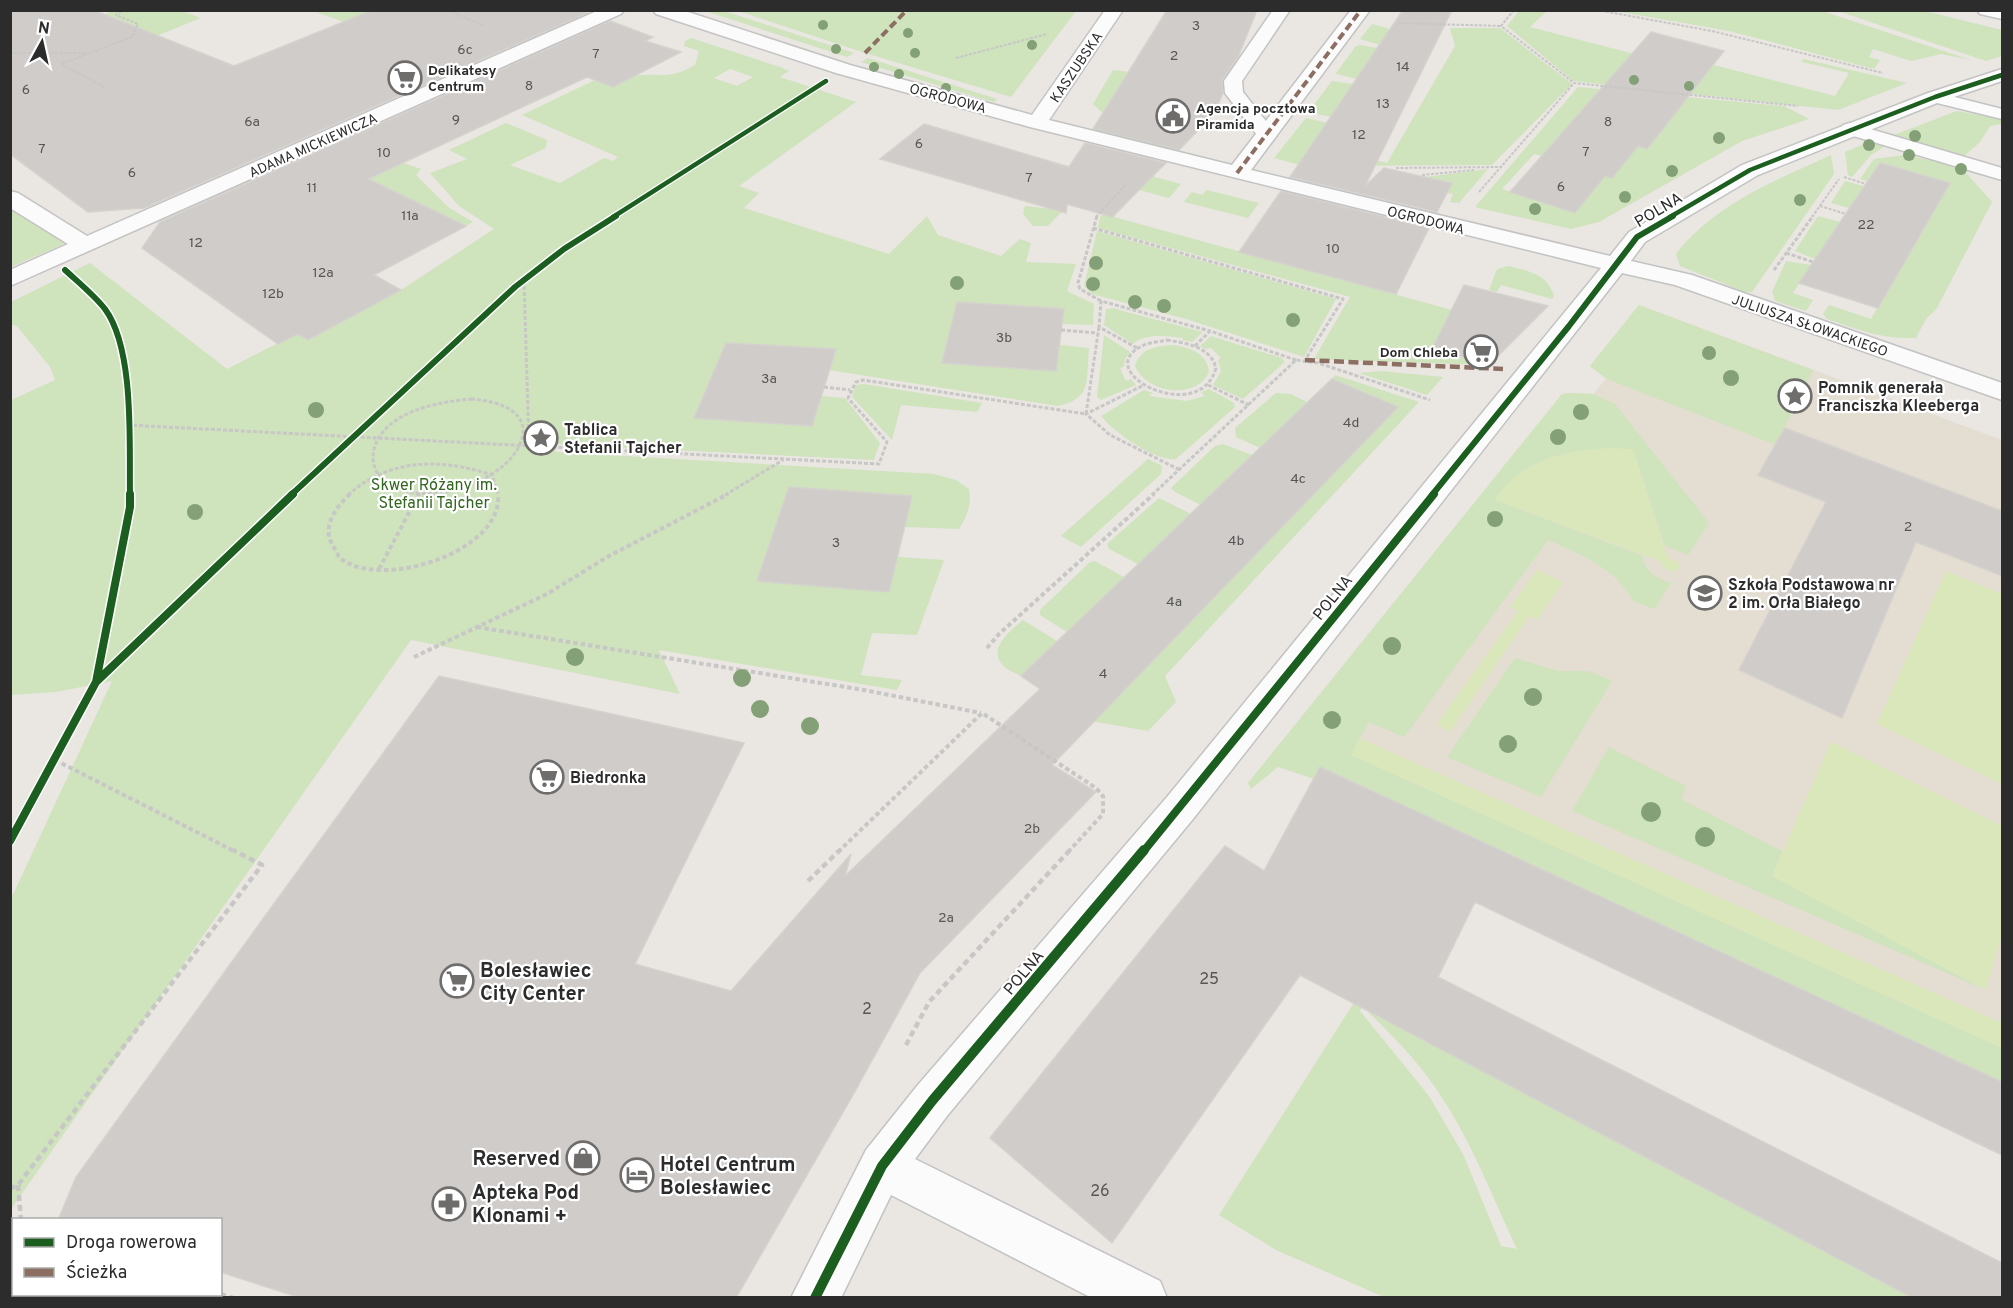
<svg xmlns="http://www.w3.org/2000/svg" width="2013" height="1308" font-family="Overpass,sans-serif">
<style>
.education{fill:#e4ddd1}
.green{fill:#cfe3bd;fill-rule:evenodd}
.pitch{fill:#d9e7ba}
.building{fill:#cfccc9;stroke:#d5d2ce;stroke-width:1.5}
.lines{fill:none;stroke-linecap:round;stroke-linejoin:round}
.service-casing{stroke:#c3c3c3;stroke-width:3}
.minor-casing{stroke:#c3c3c3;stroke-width:3}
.tertiary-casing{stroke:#c3c3c3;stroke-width:3}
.path-far3{stroke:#c7c7c6;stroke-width:2;stroke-dasharray:3 1.5;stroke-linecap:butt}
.path-far2{stroke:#c7c7c6;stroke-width:3;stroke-dasharray:4 2;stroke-linecap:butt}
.path-far1{stroke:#c7c7c6;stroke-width:4;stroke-dasharray:4.5 3;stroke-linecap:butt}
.path{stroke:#c7c7c6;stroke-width:4.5;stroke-dasharray:6 4;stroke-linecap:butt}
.service{fill:#fcfbfb;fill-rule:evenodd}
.minor{fill:#fcfbfb;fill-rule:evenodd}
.tertiary{fill:#fcfbfb;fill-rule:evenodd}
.quiet-far1{stroke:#8d6e63;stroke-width:4;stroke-dasharray:8 4;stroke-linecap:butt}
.quiet{stroke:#8d6e63;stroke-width:4.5;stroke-dasharray:10 4.5;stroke-linecap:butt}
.cycleway-far3-casing{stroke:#fff;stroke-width:7}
.cycleway-far2-casing{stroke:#fff;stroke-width:9}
.cycleway-far1-casing{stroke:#fff;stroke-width:11}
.cycleway-casing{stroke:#fff;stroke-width:14}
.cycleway-far3{stroke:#1b5e20;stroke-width:4.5}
.cycleway-far2{stroke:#1b5e20;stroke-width:6}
.cycleway-far1{stroke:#1b5e20;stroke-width:8}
.cycleway{stroke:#1b5e20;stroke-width:10}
.tree{fill:#84a076}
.labels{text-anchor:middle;stroke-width:4.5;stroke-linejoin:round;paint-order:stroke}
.number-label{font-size:14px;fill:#565655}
.far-street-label{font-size:14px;fill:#2c2c2c;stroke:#fff}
.far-poi-label{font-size:14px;font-weight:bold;fill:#2c2c2c;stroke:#fff;text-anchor:start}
.street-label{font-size:16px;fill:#2c2c2c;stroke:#fff}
.poi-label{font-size:16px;font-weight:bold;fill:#2c2c2c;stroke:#fff;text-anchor:start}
.park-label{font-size:16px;fill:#31671e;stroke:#fff}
.near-number-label{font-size:16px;fill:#565655}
.near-poi-label{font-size:20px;font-weight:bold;fill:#2c2c2c;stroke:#fff;text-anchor:start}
</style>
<rect width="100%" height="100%" fill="#eae6e2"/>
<path class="education" d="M 1639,305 L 2002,440 L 2002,1082 L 1284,746 L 1568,393 L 1593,394 L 1606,379 L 1590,366 Z"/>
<path class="green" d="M 111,11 L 182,11 L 201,18 L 144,41 L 103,15 Z
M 313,11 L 372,11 L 344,22 Z
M 705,11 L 724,11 L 854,53 L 847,57 Z
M 738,11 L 1076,11 L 1011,97 L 865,53 Z
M 1519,11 L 1547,11 L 1530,27 L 1673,64 L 1679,56 L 1835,96 L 1849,73 L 1802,62 L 1803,59 L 1907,83 L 1838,110 L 1573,81 L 1507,26 Z
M 1615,11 L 1822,11 L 1971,60 L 1941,54 L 1911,61 L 1873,49 L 1869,57 L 1880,60 L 1874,69 L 1729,31 Z
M 1838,11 L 1925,11 L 2002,30 L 2002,56 L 1986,61 Z
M 1372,24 L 1390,29 L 1380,45 L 1360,39 Z
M 1450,28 L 1500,28 L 1572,84 L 1492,165 L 1304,166 L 1274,158 L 1306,118 L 1328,123 L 1312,146 L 1387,163 L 1455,46 Z
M 691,38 L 780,67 L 789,71 L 780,77 L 856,102 L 739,186 L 759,193 L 744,208 L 889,254 L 927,216 L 938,235 L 1001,256 L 1020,239 L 1031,243 L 1026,262 L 1076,264 L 1067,291 L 1094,304 L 1093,325 L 1062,324 L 1064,309 L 957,302 L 942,363 L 1056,371 L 1060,345 L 1089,348 C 1086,378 1093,399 1058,406 L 829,370 L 835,349 L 726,343 L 695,418 L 812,426 L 821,396 L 845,398 L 880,443 L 874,460 L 552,444 L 556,452 L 934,474 L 956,480 L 969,489 C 972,504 967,516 959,529 L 905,527 L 912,496 L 789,487 L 758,581 L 889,592 L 898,557 L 944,560 L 917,635 L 872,633 L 861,675 L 902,680 L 897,690 L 659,650 L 680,694 L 411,640 L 11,1209 L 11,899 L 112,681 L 56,692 L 11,695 L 11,400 L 55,380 L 50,367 L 17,326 L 11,324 L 11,302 L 90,263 L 227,369 L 298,333 L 308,339 L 401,290 L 494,229 L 459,206 L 430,173 L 467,159 L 449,150 L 506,123 L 547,140 L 546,148 L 510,165 L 560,183 L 604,158 L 613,161 L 618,157 L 522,115 L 595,80 L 613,87 C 620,84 627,78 635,76 C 661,72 667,81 695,65 L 699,51 L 684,46 L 685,41 ZM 730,69 L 753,77 L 737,86 L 714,78 Z
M 1360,45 L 1377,48 L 1357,79 L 1337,74 L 1336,73 L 1356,46 Z
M 868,58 L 997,99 L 994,102 L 976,97 L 861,62 Z
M 1113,70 L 1129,72 L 1108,118 L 1093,104 Z
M 1332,81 L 1353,84 L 1331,117 L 1312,113 L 1309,111 Z
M 1578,87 L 1784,106 L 1809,119 L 1742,141 L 1599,222 L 1571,229 L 1475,207 ZM 1568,126 L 1576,129 L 1605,176 L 1575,213 L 1502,189 L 1534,154 L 1542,156 Z
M 1957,111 L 2002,119 L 2002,124 L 1990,126 L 1980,142 L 1964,156 L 1894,135 Z
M 1873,140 L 1887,145 L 1871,155 L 1852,177 L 1848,175 L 1845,152 Z
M 1831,155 L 1834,174 L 1752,292 L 1745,292 L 1680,266 L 1676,254 C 1714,205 1776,180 1831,155 Z
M 1905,155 L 1961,167 L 1992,202 L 1937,308 L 1926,319 L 1916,338 C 1880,339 1860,330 1827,319 L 1823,314 L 1829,305 L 1871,319 L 1950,183 L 1881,163 L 1867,181 L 1860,179 L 1874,159 Z
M 403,163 L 421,169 L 416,175 L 448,207 L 473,222 L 466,226 L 369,179 Z
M 1105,167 L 1048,226 L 1033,226 L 1023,214 L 1025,206 L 1053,209 L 1089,172 Z
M 1488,169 L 1459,203 L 1450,202 L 1453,194 L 1446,193 L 1451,182 L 1432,178 L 1427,189 L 1378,183 Z
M 1140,173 L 1181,184 L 1169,198 L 1139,190 L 1114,217 L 1452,310 L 1432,349 L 1489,365 L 1314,359 L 1350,297 L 1098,228 L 1100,217 Z
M 1845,181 L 1864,186 L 1849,208 L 1831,203 Z
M 1207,190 L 1259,203 L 1248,218 L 1184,202 L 1192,192 L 1202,195 Z
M 10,198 L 75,239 L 11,267 Z
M 1818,216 L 1840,222 L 1815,259 L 1795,251 Z
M 1097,231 L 1336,299 L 1304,357 L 1186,319 L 1092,294 L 1084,286 Z
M 1786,261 L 1811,265 L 1793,293 L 1813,300 L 1806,311 L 1775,301 L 1772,292 Z
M 1509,266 C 1528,271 1548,274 1554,296 L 1552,299 L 1501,285 L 1497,292 L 1489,290 L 1497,269 Z
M 1639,305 L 1813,370 L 1776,445 L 1607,379 L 1590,366 Z
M 1114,308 L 1119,310 L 1203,332 L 1192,342 L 1182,340 L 1183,338 C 1167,336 1145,333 1133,344 L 1104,325 L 1106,309 Z
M 1104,335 L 1130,352 L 1125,359 L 1124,367 L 1120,368 L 1126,381 L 1131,379 L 1136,385 L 1101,400 L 1097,397 Z
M 1211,336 L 1282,358 L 1285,362 L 1243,399 L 1213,385 L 1221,371 L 1218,360 L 1221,358 L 1211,348 L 1206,349 L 1200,346 Z
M 1174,345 C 1190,348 1207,353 1209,372 C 1196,401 1146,393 1135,366 C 1140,348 1157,346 1174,345 Z
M 1381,371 L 1443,377 L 1427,395 L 1359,373 Z
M 1335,375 L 1419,402 L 1165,676 L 1176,702 L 1148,731 L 1091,721 L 1397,407 L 1332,379 Z
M 864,384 L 982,403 L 977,412 L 901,405 L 892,440 L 852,397 L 856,385 Z
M 1209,389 L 1234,403 L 1235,407 L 1176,459 C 1155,462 1114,432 1101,416 L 1144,390 L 1153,393 L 1149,396 L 1187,401 L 1205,396 L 1201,392 Z
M 1276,393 L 1291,394 L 1307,402 L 1260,448 L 1236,437 L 1235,428 Z
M 1568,393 L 1593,394 L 1615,404 L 1709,523 L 1688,555 L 1665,546 L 1633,449 C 1581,449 1525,451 1495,500 L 1643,556 C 1643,572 1658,578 1671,583 L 1655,609 L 1633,601 C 1615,567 1581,555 1548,540 L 1404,737 L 1369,722 L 1351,755 L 2002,1048 L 2002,1082 L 1320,767 L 1314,779 L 1278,767 L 1251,789 L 1248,783 L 1562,394 Z
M 1223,444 L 1252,455 L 1201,505 L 1175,492 L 1171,488 L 1215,446 Z
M 1148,459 L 1162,466 L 1161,474 L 1081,547 L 1061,536 Z
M 1159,498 L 1191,514 L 1138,564 L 1109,549 L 1107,544 Z
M 1095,561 L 1124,577 L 1067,632 L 1040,615 L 1040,610 L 1090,562 Z
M 1023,620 L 1057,641 L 1021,676 C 1015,673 1004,669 1001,663 C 989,646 1012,630 1023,620 Z
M 1515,658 L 1558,671 L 1588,671 L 1612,681 L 1541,797 L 1447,757 Z
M 1609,747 L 1686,786 L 1681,799 L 1782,851 L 1772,876 L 1986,990 L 1572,811 Z
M 1386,952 L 1360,1011 L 1429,1096 L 1463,1154 L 1501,1246 L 1517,1249 C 1493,1198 1472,1143 1441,1096 C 1420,1063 1392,1035 1365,1009 L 1913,1297 L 1384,1297 L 1276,1250 L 1219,1215 Z"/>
<path class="pitch" d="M 1610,448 L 1633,449 L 1668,558 L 1678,562 L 1680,566 L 1678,570 C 1670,573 1662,569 1660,561 L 1495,500 C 1520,460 1565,450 1610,448 Z
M 1537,570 L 1563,582 L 1537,620 L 1529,616 L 1450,732 L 1437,724 L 1518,611 L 1510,607 Z
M 1946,571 L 2002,594 L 2002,784 L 1877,724 Z
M 1359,738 L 2002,1023 L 2002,1048 L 1351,755 Z
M 1831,742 L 2002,826 L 2002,934 L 1986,990 L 1772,876 Z"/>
<path class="building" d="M 10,10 L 93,10 L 234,66 L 373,10 L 580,10 L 587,13 L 144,208 L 88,212 L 10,154 Z
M 1167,10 L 1257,10 L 1238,57 L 1222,80 L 1223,93 L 1214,114 L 1179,150 L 1093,129 Z
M 1403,10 L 1452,10 L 1365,186 L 1384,168 L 1452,183 L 1437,212 L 1290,177 Z
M 610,21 L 653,37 L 645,41 L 681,52 L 613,87 L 587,77 L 368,179 L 466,226 L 374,275 L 401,290 L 308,340 L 298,334 L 278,344 L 142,248 L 160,222 Z
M 1651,32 L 1724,51 L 1647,149 L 1638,146 L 1612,178 L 1605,176 L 1575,213 L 1510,192 Z
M 924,124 L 1069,167 L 1085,143 L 1166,163 L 1112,217 L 1067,204 L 1066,213 L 880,159 Z
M 1880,163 L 1950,183 L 1878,308 L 1799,283 Z
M 1281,191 L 1429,228 L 1396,294 L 1239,252 Z
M 1464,285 L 1548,306 L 1489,365 L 1432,349 Z
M 957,302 L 1064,309 L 1056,371 L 942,363 Z
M 726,343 L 836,349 L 812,426 L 694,418 Z
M 1332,379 L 1398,407 L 1052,765 L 1096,792 L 920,973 L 853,1095 L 736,1298 L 301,1298 L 220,1272 L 220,1220 L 58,1220 L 76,1177 L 97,1148 L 439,676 L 744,743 L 635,964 L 731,991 L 851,854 L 845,876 L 1040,689 L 1021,676 Z
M 1785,428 L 2002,511 L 2002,576 L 1916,542 L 1842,718 L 1739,670 L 1826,502 L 1758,475 Z
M 789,487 L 912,496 L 889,592 L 757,581 Z
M 1320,767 L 2002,1082 L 2002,1155 L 1475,902 L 1438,977 L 2002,1263 L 2002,1298 L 1913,1298 L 1300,975 L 1112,1243 L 990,1138 L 1225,846 L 1264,871 Z"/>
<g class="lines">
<g class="service-casing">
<path id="service" d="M 1273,10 L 1290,10 L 1242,81 L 1243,92 L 1277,135 L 1274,139 L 1260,139 L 1225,93 L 1224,81 Z
M 1935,92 L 2002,109 L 2002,119 L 1929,101 L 1926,97 L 1929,93 Z
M 1850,123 L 2002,168 L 2002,180 L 1843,133 L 1841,129 L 1843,125 Z
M 24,1294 L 75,1294 L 77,1298 L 26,1298 Z"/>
</g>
<g class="minor-casing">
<path id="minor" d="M 599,10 L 624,10 L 621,14 L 10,286 L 10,270 L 68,244 L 10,208 L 10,191 L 18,193 L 87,236 Z
M 653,10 L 682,10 L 850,65 L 1032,115 L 1105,10 L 1123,10 L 1049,120 L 1232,165 L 1351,10 L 1370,10 L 1251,170 L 1610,256 L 1629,232 L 1742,165 L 1928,93 L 2002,69 L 2002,81 L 1942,101 L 1758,175 L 1645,242 L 1631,261 L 1692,275 L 2002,383 L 2002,400 L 1675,285 L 1622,273 L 1193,819 L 947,1116 L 915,1159 L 1160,1281 L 1167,1298 L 1092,1298 L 891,1195 L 841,1298 L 791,1298 L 866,1150 L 917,1086 L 1167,797 L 1601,268 L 1030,127 L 836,73 L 656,14 Z"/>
</g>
<g class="tertiary-casing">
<path id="tertiary" d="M 1977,10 L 2002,10 L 2002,19 L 1980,14 Z"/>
</g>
<path class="path-far3" d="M 447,10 L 483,25
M 1514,10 L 1501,26 L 1574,83 L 1798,106
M 1597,10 L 1712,31 L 1883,73
M 1398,23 L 1501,26
M 10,53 L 87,53
M 956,58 L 1047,34
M 104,87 L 61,64 L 132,37 L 138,24 L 116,15 L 123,10
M 1396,168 L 1502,167
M 1422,175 L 1474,170
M 1844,177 L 1866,184
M 1479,192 L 1574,83
M 1820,206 L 1846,214
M 1096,217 L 1126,184
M 1812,217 L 1839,179"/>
<path class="path-far2" d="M 1097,216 L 1078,283 L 1080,289 L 1101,301
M 1093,228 L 1343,299 L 1305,360
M 1786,253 L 1813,262
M 1774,270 L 1813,216
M 524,280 L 529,446
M 1061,330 L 1098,333
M 1167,340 C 1186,343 1211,347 1216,368 C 1200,428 1086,371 1144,345 C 1151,342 1160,342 1167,340 Z
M 1195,346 L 1210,331 L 1296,360
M 1137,348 L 1099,327 L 1101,301 L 1210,331
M 1208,385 L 1249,405
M 1142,386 L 1086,414 L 1110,435 L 1180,470
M 824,387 L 850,390
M 471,399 C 500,401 538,413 517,450 C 495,487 409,513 379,475 C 373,468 372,458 374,449 C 385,411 438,402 471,399 Z
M 127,425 L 879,464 L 887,442 L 848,398 L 856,382 L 863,380 L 1086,414 L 1099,327
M 348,495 C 389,458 442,458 492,475 L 498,495
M 418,495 L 419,493
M 725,495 L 783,460
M 1152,495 L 1296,360 L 1318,363 L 1430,400"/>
<path class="path-far1" d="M 350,494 C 337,506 323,524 331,542 C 334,547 337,554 340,558 C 380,591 504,552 498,494
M 379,569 L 419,494
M 477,627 L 864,690 L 981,713
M 987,648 L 999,634 L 1154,494
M 414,657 L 547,594 L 609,556 L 728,494
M 55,760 L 236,852
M 838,852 L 982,713 L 1096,788 L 1103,796 L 1103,814 L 1068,852"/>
<path class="path" d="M 808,881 L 840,850
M 906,1045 L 929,1002 L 1070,850
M 18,1185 L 21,1220
M 10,1189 L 18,1185 L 262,865 L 233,850
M 220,1294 L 233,1298"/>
<use href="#service" class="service"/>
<use href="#minor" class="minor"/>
<use href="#tertiary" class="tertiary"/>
<path class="quiet-far1" d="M 865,53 L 907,10
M 1237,173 L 1361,10"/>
<path class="quiet" d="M 1305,360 L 1503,369"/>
<g class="cycleway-far3-casing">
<path id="cycleway-far3" d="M 613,217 L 826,81
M 1670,217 L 1750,170 L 1935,97 L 2002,75"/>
</g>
<g class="cycleway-far2-casing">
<path id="cycleway-far2" d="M 65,270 C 78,282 94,295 105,309 C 135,350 129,445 130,495
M 291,495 L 515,287 L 564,249 L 616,216
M 1432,495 L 1569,326 L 1637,237 L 1673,216"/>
</g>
<g class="cycleway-far1-casing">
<path id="cycleway-far1" d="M 96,682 L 130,507 L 130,494
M 10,841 L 96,682 L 293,494
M 1143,852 L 1434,494"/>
</g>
<g class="cycleway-casing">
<path id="cycleway" d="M 815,1298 L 882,1166 L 932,1101 L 1144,850"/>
</g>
<use href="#cycleway-far3" class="cycleway-far3"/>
<use href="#cycleway-far2" class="cycleway-far2"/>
<use href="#cycleway-far1" class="cycleway-far1"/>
<use href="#cycleway" class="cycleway"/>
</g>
<g class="tree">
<circle cx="823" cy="25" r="5"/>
<circle cx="908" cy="33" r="5"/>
<circle cx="1032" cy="45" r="5"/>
<circle cx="836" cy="49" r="5"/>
<circle cx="915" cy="53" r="5"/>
<circle cx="874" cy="67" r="5"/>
<circle cx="899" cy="74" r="5"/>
<circle cx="1634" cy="80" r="5"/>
<circle cx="1689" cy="86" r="5"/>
<circle cx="946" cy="88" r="5"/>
<circle cx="1915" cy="136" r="6"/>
<circle cx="1719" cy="138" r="6"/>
<circle cx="1869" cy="145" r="6"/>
<circle cx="1909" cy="155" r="6"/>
<circle cx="1961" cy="169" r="6"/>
<circle cx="1672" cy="171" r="6"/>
<circle cx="1625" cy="197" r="6"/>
<circle cx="1800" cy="200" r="6"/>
<circle cx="1535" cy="209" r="6"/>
<circle cx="1096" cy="263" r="7"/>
<circle cx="957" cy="283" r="7"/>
<circle cx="1093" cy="284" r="7"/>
<circle cx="1135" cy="302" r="7"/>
<circle cx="1164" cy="306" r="7"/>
<circle cx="1293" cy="320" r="7"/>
<circle cx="1709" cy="353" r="7"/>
<circle cx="1731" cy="378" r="8"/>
<circle cx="316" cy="410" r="8"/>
<circle cx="1581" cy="412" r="8"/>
<circle cx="1558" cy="437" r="8"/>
<circle cx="195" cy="512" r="8"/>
<circle cx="1495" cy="519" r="8"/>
<circle cx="1392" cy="646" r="9"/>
<circle cx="575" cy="657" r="9"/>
<circle cx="742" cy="678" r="9"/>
<circle cx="1533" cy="697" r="9"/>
<circle cx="760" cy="709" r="9"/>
<circle cx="1332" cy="720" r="9"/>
<circle cx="810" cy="726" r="9"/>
<circle cx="1508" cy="744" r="9"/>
<circle cx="1651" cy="812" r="10"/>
<circle cx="1705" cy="837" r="10"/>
</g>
<defs>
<g id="supermarket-ring" transform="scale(1.725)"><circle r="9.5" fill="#fff" stroke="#6e6d6c" stroke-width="1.5"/><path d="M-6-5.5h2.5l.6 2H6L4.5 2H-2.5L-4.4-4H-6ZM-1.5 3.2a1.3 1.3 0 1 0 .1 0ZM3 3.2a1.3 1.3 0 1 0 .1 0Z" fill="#6e6d6c"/></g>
<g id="civic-ring" transform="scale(1.725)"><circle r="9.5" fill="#fff" stroke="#6e6d6c" stroke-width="1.5"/><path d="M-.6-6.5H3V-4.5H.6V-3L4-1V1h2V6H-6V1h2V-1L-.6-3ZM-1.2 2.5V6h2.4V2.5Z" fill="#6e6d6c"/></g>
<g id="sight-ring" transform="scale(1.725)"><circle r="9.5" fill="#fff" stroke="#6e6d6c" stroke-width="1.5"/><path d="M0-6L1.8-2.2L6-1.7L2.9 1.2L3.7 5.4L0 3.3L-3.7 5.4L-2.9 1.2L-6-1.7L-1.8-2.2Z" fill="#6e6d6c"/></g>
<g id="school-ring" transform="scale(1.725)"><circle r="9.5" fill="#fff" stroke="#6e6d6c" stroke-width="1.5"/><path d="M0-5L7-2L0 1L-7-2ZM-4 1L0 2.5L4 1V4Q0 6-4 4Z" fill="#6e6d6c"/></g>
<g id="shop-ring" transform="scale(1.725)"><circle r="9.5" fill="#fff" stroke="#6e6d6c" stroke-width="1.5"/><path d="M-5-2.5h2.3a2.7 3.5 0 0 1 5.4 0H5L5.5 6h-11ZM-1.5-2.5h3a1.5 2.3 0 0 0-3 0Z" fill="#6e6d6c"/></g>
<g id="hotel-ring" transform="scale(1.725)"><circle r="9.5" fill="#fff" stroke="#6e6d6c" stroke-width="1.5"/><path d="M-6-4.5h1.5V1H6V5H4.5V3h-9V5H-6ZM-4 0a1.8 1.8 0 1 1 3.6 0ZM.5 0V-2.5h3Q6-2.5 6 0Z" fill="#6e6d6c"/></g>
<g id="pharmacy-ring" transform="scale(1.725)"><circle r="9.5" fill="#fff" stroke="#6e6d6c" stroke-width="1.5"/><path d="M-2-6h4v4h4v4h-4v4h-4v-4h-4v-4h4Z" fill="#6e6d6c"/></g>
</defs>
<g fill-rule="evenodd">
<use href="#supermarket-ring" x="405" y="78"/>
<use href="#civic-ring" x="1173" y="116"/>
<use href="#supermarket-ring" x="1481" y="352"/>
<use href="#sight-ring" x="1795" y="396"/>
<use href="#sight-ring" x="541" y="438"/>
<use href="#school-ring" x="1705" y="593"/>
<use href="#supermarket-ring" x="547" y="777"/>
<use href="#supermarket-ring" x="457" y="981"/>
<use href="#shop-ring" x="583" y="1158"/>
<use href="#hotel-ring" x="637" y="1175"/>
<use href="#pharmacy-ring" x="449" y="1204"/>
</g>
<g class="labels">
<g class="number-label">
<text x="1196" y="30">3</text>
<text x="465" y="54">6c</text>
<text x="596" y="58">7</text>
<text x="1174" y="60">2</text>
<text x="1403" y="71">14</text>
<text x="529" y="90">8</text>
<text x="26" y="94">6</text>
<text x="1383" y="108">13</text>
<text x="456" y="124">9</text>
<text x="252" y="126">6a</text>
<text x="1608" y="126">8</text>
<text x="1359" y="139">12</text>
<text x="919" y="148">6</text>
<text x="42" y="153">7</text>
<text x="1586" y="156">7</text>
<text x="384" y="157">10</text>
<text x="132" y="177">6</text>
<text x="1029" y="182">7</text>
<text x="1561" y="191">6</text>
<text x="312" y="192">11</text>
<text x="410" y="220">11a</text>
<text x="1866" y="229">22</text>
<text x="196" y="247">12</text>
<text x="1333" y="253">10</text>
<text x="323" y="277">12a</text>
<text x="273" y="298">12b</text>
<text x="1004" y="342">3b</text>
<text x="769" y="383">3a</text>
<text x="1351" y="427">4d</text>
<text x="1298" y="483">4c</text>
<text x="1908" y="531">2</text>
<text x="1236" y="545">4b</text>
<text x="836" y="547">3</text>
<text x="1174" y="606">4a</text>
<text x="1103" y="678">4</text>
<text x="1032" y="833">2b</text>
<text x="946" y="922">2a</text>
</g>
<g class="far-street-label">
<text transform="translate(1076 67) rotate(-56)" y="5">KASZUBSKA</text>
<text transform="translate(948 98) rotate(15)" y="5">OGRODOWA</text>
<text transform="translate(313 145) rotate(-24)" y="5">ADAMA MICKIEWICZA</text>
<text transform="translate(1426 220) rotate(14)" y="5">OGRODOWA</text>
<text transform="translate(1810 325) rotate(19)" y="5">JULIUSZA SŁOWACKIEGO</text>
</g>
<g class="far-poi-label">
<text x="428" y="75">Delikatesy<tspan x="428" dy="16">Centrum</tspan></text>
<text x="1196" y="113">Agencja pocztowa<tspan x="1196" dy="16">Piramida</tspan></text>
<text x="1458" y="357" text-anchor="end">Dom Chleba</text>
</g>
<g class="street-label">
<text transform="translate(1658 209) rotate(-31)" y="6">POLNA</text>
<text transform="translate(1332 597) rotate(-51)" y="6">POLNA</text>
<text transform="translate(1023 972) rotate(-50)" y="6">POLNA</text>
</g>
<g class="poi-label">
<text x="1818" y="393">Pomnik generała<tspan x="1818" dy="18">Franciszka Kleeberga</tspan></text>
<text x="564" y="435">Tablica<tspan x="564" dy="18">Stefanii Tajcher</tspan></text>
<text x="1728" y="590">Szkoła Podstawowa nr<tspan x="1728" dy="18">2 im. Orła Białego</tspan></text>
<text x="570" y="783">Biedronka</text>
</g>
<g class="park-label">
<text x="434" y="490">Skwer Różany im.<tspan x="434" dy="18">Stefanii Tajcher</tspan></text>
</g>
<g class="near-number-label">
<text x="1209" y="984">25</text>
<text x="867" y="1014">2</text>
<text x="1100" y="1196">26</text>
</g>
<g class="near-poi-label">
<text x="480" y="977">Bolesławiec<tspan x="480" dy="23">City Center</tspan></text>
<text x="560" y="1165" text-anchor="end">Reserved</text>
<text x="660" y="1171">Hotel Centrum<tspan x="660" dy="23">Bolesławiec</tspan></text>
<text x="472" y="1199">Apteka Pod<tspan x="472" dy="23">Klonami +</tspan></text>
</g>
</g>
<rect width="2013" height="1308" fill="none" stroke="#2c2c2c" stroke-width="24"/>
<rect x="12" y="1218" width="210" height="78" fill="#ffffff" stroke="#ababab" stroke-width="1.5"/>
<rect x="24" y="1238" width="30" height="9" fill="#1b5e20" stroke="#ababab" stroke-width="1.5"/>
<text x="66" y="1248" font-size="18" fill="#2c2c2c">Droga rowerowa</text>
<rect x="24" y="1268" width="30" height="9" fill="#8d6e63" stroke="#ababab" stroke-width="1.5"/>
<text x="66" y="1278" font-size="18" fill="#2c2c2c">Ścieżka</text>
<g transform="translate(42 42) rotate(8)" stroke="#ffffff" stroke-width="4.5" paint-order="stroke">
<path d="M0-4.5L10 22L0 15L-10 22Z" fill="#2c2c2c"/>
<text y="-9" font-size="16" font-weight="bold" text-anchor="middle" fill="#2c2c2c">N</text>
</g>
</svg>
